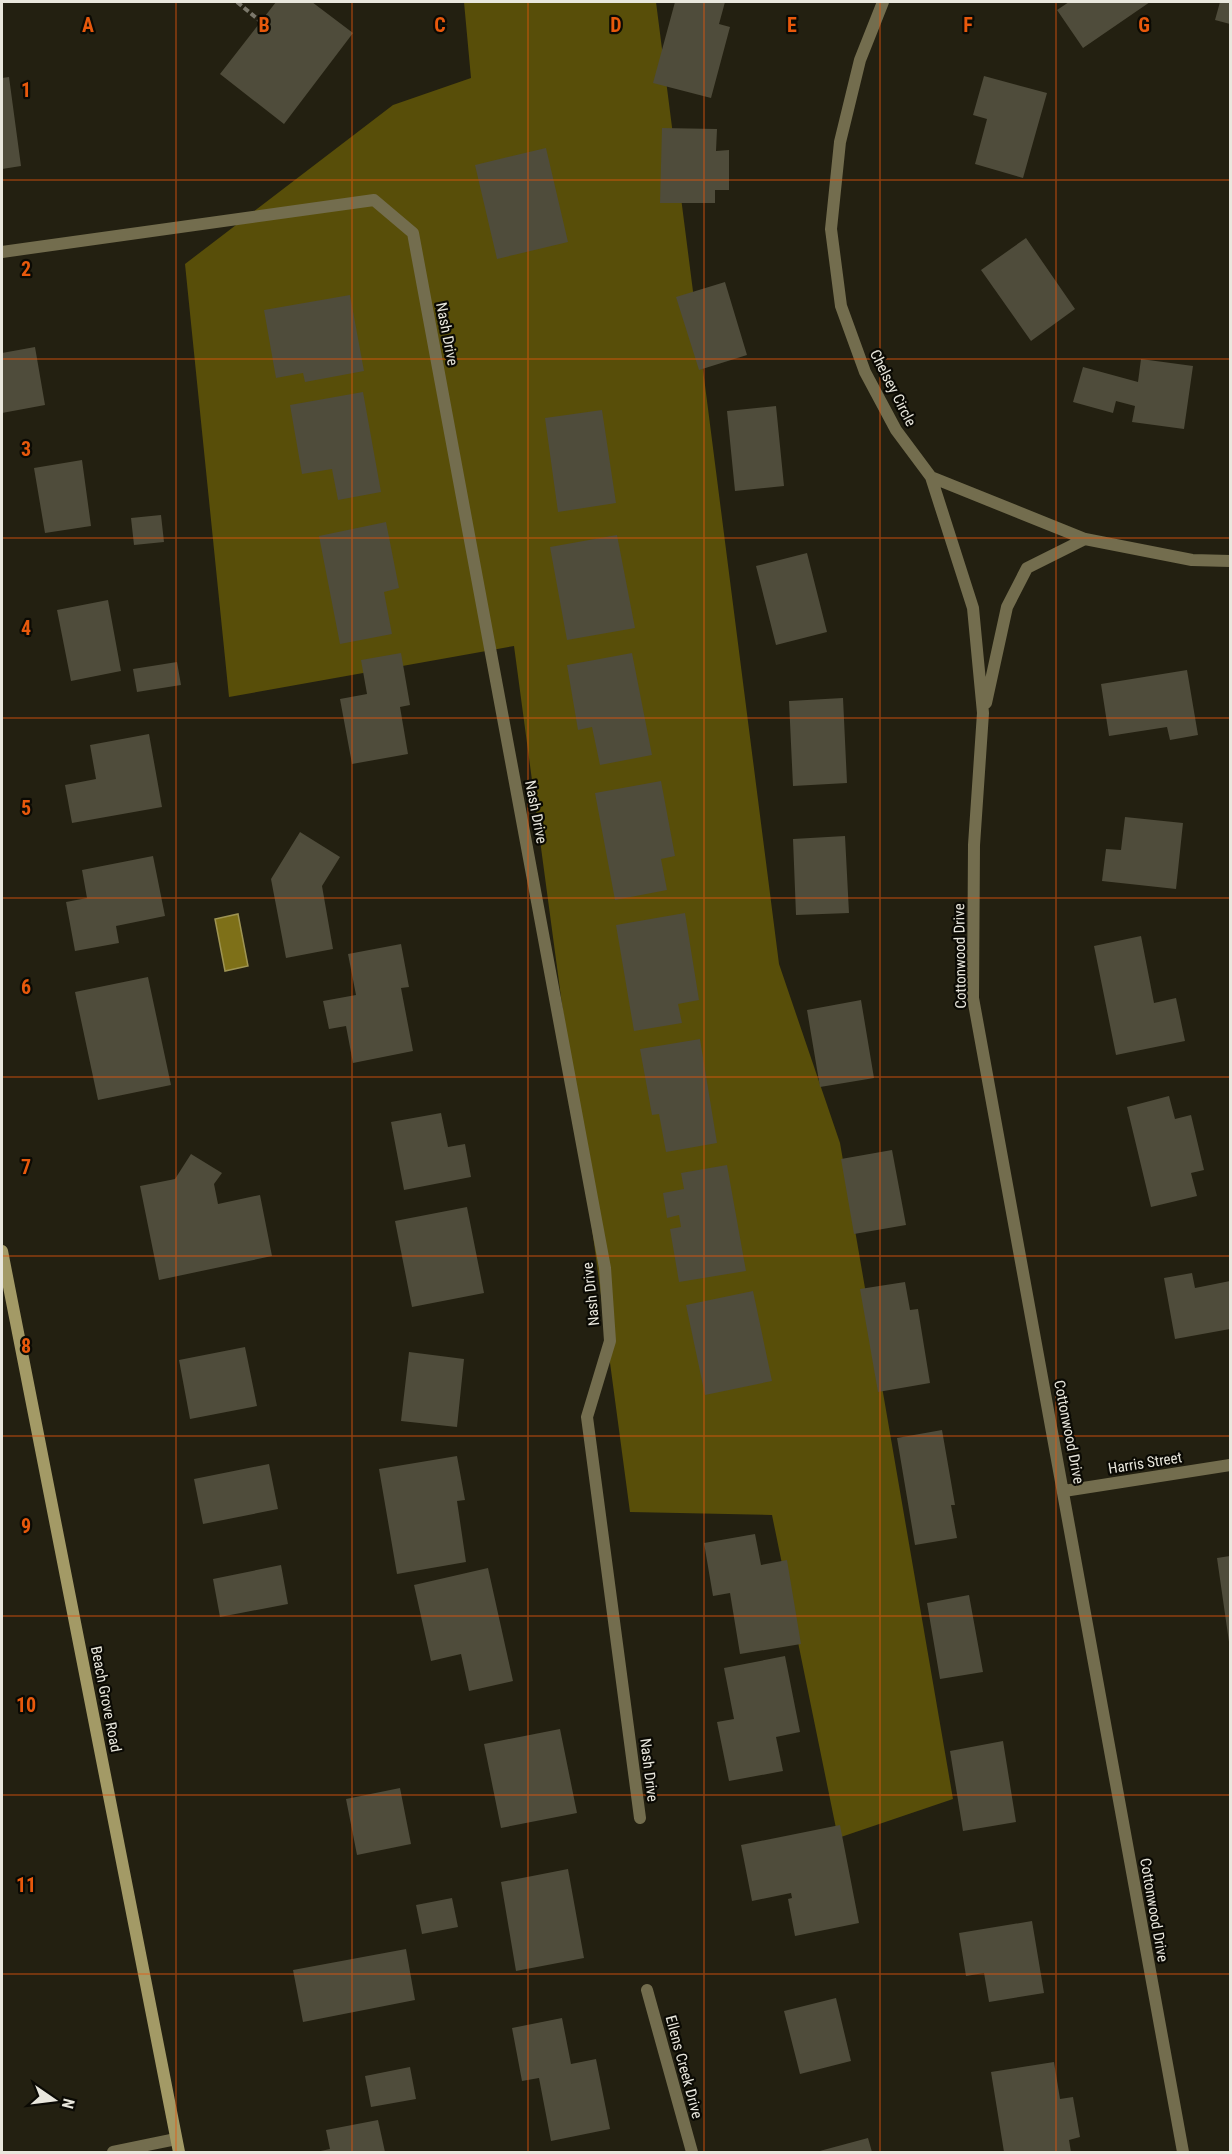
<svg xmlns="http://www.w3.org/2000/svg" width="1232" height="2154" font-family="'Roboto Condensed',sans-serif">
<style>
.forest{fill:#584e09}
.water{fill:#7e7018;stroke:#9e9453;stroke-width:1.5}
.building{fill:#4f4c3b}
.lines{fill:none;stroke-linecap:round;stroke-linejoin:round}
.path{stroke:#7b786b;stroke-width:4;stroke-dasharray:6 3;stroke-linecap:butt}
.street{stroke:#736d4e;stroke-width:12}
.secondary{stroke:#a39a66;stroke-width:12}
.grid{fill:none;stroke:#e8590c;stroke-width:1.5;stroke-opacity:0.55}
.labels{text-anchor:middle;stroke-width:4.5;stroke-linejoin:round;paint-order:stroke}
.street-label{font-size:15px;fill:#e9e7dd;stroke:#0b0a04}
.grid-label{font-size:20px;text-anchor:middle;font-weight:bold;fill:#e8590c;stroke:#0b0a04;stroke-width:4.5;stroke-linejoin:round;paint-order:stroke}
</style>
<rect width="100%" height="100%" fill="#232011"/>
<path class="forest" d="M 464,2 L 656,2 L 779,964 L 840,1143 L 953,1799 L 838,1838 L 772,1515 L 630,1512 L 514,646 L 229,697 L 185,264 L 393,105 L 471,78 Z"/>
<path class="water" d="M 238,914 L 248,966 L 225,971 L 215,919 Z"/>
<path class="building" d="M 276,2 L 312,2 L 353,33 L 284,124 L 220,74 Z
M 675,2 L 725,2 L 719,24 L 730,27 L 711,98 L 653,83 Z
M 1069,2 L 1150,2 L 1083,48 L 1057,10 Z
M 1220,2 L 1230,2 L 1230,24 L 1215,20 Z
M 984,76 L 1047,93 L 1023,178 L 975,164 L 987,119 L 973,115 Z
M 9,77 L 21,166 L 2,169 L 2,78 Z
M 662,128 L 717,129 L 716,151 L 729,150 L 729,190 L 715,190 L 715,203 L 660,203 Z
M 546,148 L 568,242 L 497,259 L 475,165 Z
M 1026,238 L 1075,309 L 1031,341 L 981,270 Z
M 725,282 L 747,355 L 699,370 L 676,297 Z
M 350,295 L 364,371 L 305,382 L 303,373 L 276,378 L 264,310 Z
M 35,347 L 45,405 L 2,413 L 2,353 Z
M 1141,359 L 1193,366 L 1184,429 L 1132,422 L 1135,406 L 1116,401 L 1113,413 L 1073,402 L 1083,367 L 1138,382 Z
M 363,392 L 381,492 L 338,500 L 332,469 L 302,474 L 290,405 Z
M 776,406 L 784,486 L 735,491 L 727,411 Z
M 602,410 L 616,503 L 558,512 L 545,418 Z
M 82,460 L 91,526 L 45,533 L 34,468 Z
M 161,515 L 164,542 L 134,545 L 131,518 Z
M 386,522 L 399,588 L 384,592 L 392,634 L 340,644 L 319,536 Z
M 617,535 L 635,628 L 567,640 L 550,547 Z
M 807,553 L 827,632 L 776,645 L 756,566 Z
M 108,600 L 121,671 L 71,681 L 57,610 Z
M 401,653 L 410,705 L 400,707 L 408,754 L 352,764 L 340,699 L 367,694 L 361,660 Z
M 632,653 L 652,755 L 600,765 L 592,727 L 578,730 L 567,665 Z
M 177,662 L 181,685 L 137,692 L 133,669 Z
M 1187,670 L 1198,735 L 1170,740 L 1167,727 L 1109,736 L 1101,684 Z
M 843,698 L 847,783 L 793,786 L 789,701 Z
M 149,734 L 162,807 L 72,823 L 65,785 L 96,779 L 90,745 Z
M 661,781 L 675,856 L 661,859 L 667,890 L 615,900 L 595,793 Z
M 1125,817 L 1183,823 L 1176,889 L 1102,881 L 1106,849 L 1121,850 Z
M 300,832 L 340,857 L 322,886 L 333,949 L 286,958 L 271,879 Z
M 845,836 L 849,913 L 796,915 L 793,839 Z
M 153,856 L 165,916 L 116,926 L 119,943 L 75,951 L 66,902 L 87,898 L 82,870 Z
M 685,913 L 699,1000 L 678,1004 L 682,1023 L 634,1031 L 616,925 Z
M 1141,936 L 1154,1003 L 1176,998 L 1185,1041 L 1116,1055 L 1094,946 Z
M 401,944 L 409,987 L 401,988 L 413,1051 L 353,1063 L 346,1026 L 329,1029 L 323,1001 L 356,995 L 348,954 Z
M 148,977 L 171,1085 L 98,1100 L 75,992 Z
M 861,1000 L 874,1078 L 820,1087 L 807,1010 Z
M 700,1039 L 717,1143 L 666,1152 L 659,1114 L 652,1115 L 640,1049 Z
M 1169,1096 L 1175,1119 L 1191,1115 L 1204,1170 L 1191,1173 L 1197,1196 L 1151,1207 L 1127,1107 Z
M 441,1113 L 448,1147 L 465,1144 L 471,1177 L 404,1190 L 391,1122 Z
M 892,1150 L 906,1225 L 854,1234 L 841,1159 Z
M 191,1154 L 222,1173 L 214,1184 L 218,1204 L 260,1195 L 272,1256 L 159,1280 L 140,1186 L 175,1179 Z
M 727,1165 L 746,1271 L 679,1282 L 670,1229 L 681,1227 L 679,1215 L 667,1218 L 663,1193 L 684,1189 L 681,1173 Z
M 467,1207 L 484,1293 L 412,1307 L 395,1221 Z
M 1192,1273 L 1195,1288 L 1230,1281 L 1230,1329 L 1175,1339 L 1164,1278 Z
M 905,1282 L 910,1310 L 918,1309 L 930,1383 L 878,1392 L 860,1289 Z
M 753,1291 L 772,1381 L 705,1395 L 686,1305 Z
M 245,1347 L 257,1406 L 190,1419 L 179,1360 Z
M 409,1352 L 464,1359 L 457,1427 L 401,1421 Z
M 942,1430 L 955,1505 L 951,1505 L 957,1538 L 915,1545 L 897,1438 Z
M 457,1456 L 465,1500 L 457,1501 L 466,1562 L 397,1574 L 379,1469 Z
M 269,1464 L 278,1509 L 203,1524 L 194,1479 Z
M 755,1534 L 761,1565 L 787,1560 L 801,1644 L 740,1654 L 730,1593 L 713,1596 L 704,1543 Z
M 1230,1556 L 1230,1642 L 1229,1642 L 1217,1558 Z
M 281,1565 L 288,1604 L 220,1617 L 213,1579 Z
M 488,1568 L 513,1681 L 469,1691 L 461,1654 L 431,1661 L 414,1585 Z
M 969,1595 L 983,1672 L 940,1679 L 927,1603 Z
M 785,1656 L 800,1732 L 776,1737 L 783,1771 L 729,1781 L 717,1722 L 734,1719 L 724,1668 Z
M 560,1729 L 577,1813 L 501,1828 L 484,1744 Z
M 1003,1741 L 1016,1822 L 963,1831 L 950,1751 Z
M 400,1788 L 411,1844 L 357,1855 L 346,1799 Z
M 840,1825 L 859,1923 L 795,1936 L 788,1899 L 792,1898 L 791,1893 L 752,1901 L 741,1845 Z
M 568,1869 L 584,1958 L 516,1971 L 501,1882 Z
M 452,1898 L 458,1927 L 422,1934 L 416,1905 Z
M 1032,1921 L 1044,1993 L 989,2002 L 984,1973 L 966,1976 L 959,1933 Z
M 406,1949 L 415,2000 L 303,2022 L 293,1970 Z
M 836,1998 L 851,2061 L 800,2074 L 784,2011 Z
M 562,2018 L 571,2064 L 596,2059 L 610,2129 L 551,2141 L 539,2078 L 522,2081 L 512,2028 Z
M 1054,2062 L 1060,2099 L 1073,2097 L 1080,2137 L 1069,2140 L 1071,2152 L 1004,2152 L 991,2072 Z
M 410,2067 L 416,2099 L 371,2107 L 365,2076 Z
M 378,2120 L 385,2152 L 316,2152 L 330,2149 L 326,2130 Z
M 868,2138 L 872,2152 L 816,2152 Z"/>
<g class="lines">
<path class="path" d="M 237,2 L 260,21"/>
<path class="street" d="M 883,2 L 860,60 L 840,142 L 831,229 L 841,306 L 865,372 L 896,430 L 931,477 L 1085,539 L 1192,560 L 1230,561
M 2,252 L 374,200 L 413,233 L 605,1268 L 610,1341 L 587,1417 L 640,1818
M 931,477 L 973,608 L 983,713 L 974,845 L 973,998 L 1183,2152
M 986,703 L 1007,607 L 1027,568 L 1085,539
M 1064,1491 L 1230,1465
M 647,1990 L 692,2152
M 113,2152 L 176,2139"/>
<path class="secondary" d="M 2,1251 L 179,2152"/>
</g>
<path class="grid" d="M 176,2 L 176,2152M 352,2 L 352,2152M 528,2 L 528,2152M 704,2 L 704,2152M 880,2 L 880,2152M 1056,2 L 1056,2152M 2,180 L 1230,180M 2,359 L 1230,359M 2,538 L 1230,538M 2,718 L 1230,718M 2,898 L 1230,898M 2,1077 L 1230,1077M 2,1256 L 1230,1256M 2,1436 L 1230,1436M 2,1616 L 1230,1616M 2,1795 L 1230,1795M 2,1974 L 1230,1974"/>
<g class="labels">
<g class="street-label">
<text transform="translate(447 334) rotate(79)" y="5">Nash Drive</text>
<text transform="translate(893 388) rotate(63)" y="5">Chelsey Circle</text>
<text transform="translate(536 812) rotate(79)" y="5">Nash Drive</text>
<text transform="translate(960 956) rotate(-91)" y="5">Cottonwood Drive</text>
<text transform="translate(591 1294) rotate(-96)" y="5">Nash Drive</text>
<text transform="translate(1069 1432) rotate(79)" y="5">Cottonwood Drive</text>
<text transform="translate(1145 1463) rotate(-9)" y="5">Harris Street</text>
<text transform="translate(106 1699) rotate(79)" y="5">Beach Grove Road</text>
<text transform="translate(649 1770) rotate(83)" y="5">Nash Drive</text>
<text transform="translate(1154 1910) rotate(80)" y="5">Cottonwood Drive</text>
<text transform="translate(684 2067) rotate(75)" y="5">Ellens Creek Drive</text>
</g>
</g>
<g class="grid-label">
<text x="88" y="32">A</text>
<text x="264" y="32">B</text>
<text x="440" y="32">C</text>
<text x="616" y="32">D</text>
<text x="792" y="32">E</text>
<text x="968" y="32">F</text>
<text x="1144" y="32">G</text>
<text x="26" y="97">1</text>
<text x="26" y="276">2</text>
<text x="26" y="456">3</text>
<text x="26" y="635">4</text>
<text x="26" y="815">5</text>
<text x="26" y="994">6</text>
<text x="26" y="1174">7</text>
<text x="26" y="1353">8</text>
<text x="26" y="1533">9</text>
<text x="26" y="1712">10</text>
<text x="26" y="1892">11</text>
</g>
<rect width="1232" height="2154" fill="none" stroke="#e9e7dd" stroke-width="6"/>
<g transform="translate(54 2100) rotate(104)" stroke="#0b0a04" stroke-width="4.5" paint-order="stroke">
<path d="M0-4.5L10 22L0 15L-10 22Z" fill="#e9e7dd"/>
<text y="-9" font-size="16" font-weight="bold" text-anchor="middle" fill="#e9e7dd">N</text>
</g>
</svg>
